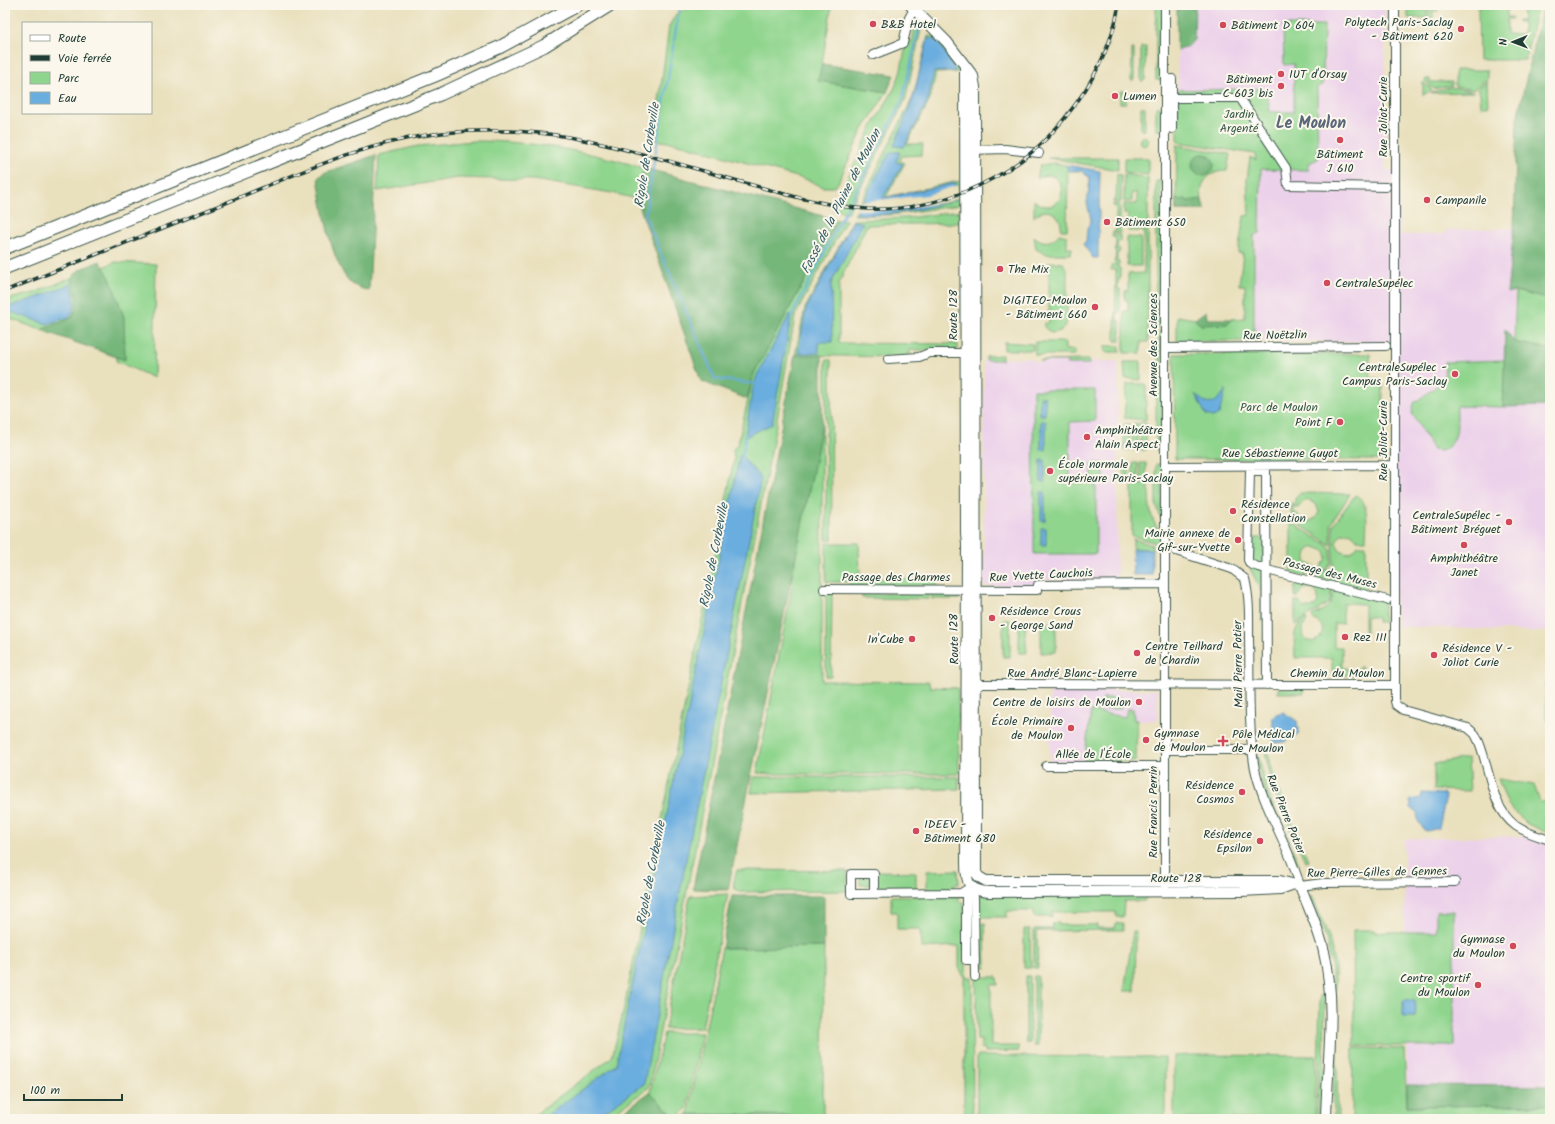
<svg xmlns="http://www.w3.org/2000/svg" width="1555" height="1124" font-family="Kalam,sans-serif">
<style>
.built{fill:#ecd1ea}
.green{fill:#90d58e;stroke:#588961}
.forest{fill:#74b679;stroke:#4a7a56}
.water{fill:#6aaddf;stroke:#44758a}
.pier{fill:#e9e0bd}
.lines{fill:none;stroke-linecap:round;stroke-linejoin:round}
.stream{stroke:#6aaddf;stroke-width:2}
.minor-casing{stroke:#3d5549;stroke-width:10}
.major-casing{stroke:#3d5549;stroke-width:12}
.highway-casing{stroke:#3d5549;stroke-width:14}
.minor{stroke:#fff;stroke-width:8}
.major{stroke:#fff;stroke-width:10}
.highway{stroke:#fff;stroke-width:12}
.rail-casing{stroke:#1f3d34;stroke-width:3.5}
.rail{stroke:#fbf7ec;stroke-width:2;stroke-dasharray:6;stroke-linecap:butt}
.poi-dot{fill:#d1495b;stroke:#fbf7ec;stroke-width:1.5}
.labels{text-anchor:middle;stroke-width:4;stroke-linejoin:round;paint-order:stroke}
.poi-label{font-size:12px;fill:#1f3d34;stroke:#fbf7ec;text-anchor:start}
.park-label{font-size:12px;fill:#365b46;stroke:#fbf7ec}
.street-label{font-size:12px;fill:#1f3d34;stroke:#fbf7ec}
.water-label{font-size:13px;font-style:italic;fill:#365f67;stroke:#fbf7ec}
.district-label{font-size:16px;font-weight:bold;fill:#5a6679;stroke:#fbf7ec}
</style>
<rect width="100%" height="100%" fill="#fbf7ec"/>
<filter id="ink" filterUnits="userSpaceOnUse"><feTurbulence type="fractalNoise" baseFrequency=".025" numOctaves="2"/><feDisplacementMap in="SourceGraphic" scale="8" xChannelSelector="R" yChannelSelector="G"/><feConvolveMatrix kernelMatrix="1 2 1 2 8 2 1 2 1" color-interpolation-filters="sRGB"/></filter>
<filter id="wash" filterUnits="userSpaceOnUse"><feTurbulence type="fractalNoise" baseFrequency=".012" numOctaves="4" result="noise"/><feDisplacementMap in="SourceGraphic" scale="16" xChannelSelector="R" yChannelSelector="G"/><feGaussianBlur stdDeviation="0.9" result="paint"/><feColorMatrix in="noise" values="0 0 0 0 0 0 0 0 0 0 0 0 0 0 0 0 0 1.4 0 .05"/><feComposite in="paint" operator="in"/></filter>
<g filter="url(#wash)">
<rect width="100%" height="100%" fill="#e9e0bd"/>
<path class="built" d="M 1177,5 L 1385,5 L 1385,170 L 1399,170 L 1400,235 L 1445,234 L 1446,230 L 1514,228 L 1516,406 L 1550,406 L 1550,632 L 1396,626 L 1395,342 L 1254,341 L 1256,169 L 1309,170 L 1269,112 L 1267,93 L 1260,89 L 1178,90 Z
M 1031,358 L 1036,362 L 1118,361 L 1117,582 L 1096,582 L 1095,580 L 1037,580 L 1037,585 L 984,586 L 984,359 Z
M 1050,690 L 1157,690 L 1158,720 L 1137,720 L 1136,761 L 1050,761 Z
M 1524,836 L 1550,845 L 1550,1086 L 1407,1085 L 1404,839 Z"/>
<path class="green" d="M 693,5 L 832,5 L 819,81 L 887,92 L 862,131 L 838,183 L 834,187 L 823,187 L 808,180 L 675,143 L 654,140 L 669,26 L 676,14 Z
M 1156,5 L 1162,5 L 1162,80 L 1156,80 Z
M 1427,5 L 1427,18 L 1408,18 L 1408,6 Z
M 1429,5 L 1438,5 L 1438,11 L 1433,11 L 1433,18 L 1429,18 Z
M 1531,5 L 1538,5 L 1525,60 L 1479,60 L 1478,7 L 1510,7 L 1512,9 L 1507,9 L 1507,17 L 1512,17 L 1512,19 L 1507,19 L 1507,34 L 1523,35 L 1523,22 L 1518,22 L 1518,20 L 1523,20 L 1523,9 L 1518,9 L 1520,7 Z
M 916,20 C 921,23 921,29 920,34 L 905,101 L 848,212 L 833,210 L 847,186 L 845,184 L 872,127 L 894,89 L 900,74 L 907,41 L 912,42 Z
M 1283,25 L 1324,25 L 1323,85 L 1317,87 L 1318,159 L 1309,163 L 1309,170 L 1261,169 L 1260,233 L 1254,235 L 1254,341 L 1177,341 L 1177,316 L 1195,319 L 1198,323 L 1227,324 L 1232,319 L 1245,318 L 1245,285 L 1239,285 L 1243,254 L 1238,253 L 1244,216 L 1249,215 L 1247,180 L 1250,157 L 1256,160 L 1255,154 L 1178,142 L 1178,90 L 1260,89 L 1267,93 L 1270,112 L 1294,112 L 1294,64 L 1284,65 Z
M 928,36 L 939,36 L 957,62 L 960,72 L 936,73 L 930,100 L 907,144 L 923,144 L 922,155 L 902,156 L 900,161 L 905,163 L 886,197 L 959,181 L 959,205 L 892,215 L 854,215 L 913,97 Z
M 1141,47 L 1146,47 L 1145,80 L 1141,82 Z
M 1132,49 L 1134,49 L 1134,80 L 1131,80 Z
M 1455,70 L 1487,70 L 1487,79 L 1473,90 L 1455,86 Z
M 1426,79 L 1430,79 L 1430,82 L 1452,82 L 1452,85 L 1434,89 L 1425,81 Z
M 1487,81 L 1488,106 L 1481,106 L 1480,94 L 1478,88 Z
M 1423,82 L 1432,90 L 1423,95 Z
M 1451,87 L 1474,92 L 1430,93 Z
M 1120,91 L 1126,91 L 1126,103 L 1120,103 Z
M 1141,107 L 1145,107 L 1145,130 L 1141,130 Z
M 1156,107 L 1162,107 L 1162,130 L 1156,130 Z
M1139.5 141a4.5 4.5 0 1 1 9 0a4.5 4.5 0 1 1-9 0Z
M 474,141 C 534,141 586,151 644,168 L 637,199 L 612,193 L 534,180 L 458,178 L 377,191 L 379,155 L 418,146 Z
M 1177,145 L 1230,154 L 1227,171 C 1202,171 1197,190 1205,210 L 1176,210 Z
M 1048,158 L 1118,158 L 1118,170 Z
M 1124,158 L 1148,158 L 1148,175 L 1124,172 Z
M 1054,163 L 1066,165 L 1068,171 L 1067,230 L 1061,230 C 1063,213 1045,205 1034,217 L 1034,200 C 1038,204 1043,206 1049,206 C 1072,203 1061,163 1037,179 L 1040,165 Z
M 1117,174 L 1121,175 L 1121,202 L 1113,202 L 1113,200 L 1116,200 Z
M 1124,174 L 1148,178 L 1148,342 L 1141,342 L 1141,353 L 1124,353 L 1124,311 L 1128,311 L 1128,300 L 1125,300 L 1125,291 L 1128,291 L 1128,274 L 1144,273 L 1144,231 L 1128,231 L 1128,214 L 1124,213 L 1124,204 L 1137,204 L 1137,193 L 1132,193 L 1132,201 L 1124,202 Z
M 1156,181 L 1161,181 L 1162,327 L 1156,327 Z
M 1113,204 L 1120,204 L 1120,233 L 1112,233 L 1113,232 L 1116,231 L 1116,206 L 1113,206 Z
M 959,211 L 959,223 L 867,225 L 839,283 L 839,343 L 958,344 L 958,350 L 910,350 L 910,355 L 888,357 L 795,355 L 805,308 L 853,220 L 907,218 Z
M 838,220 L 846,220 L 795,316 L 776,425 L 650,1084 L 647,1089 L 605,1119 L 529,1119 L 612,1057 L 623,1013 L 734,460 L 733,449 L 738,443 L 754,373 Z
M 1059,234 L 1067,236 L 1067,248 L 1072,248 L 1071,254 L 1045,254 L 1036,249 L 1034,236 C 1043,244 1052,243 1059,234 Z
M 1112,235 L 1120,235 L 1120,241 L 1118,242 L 1117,249 L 1120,249 L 1119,253 L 1117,253 L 1117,261 L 1119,262 L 1119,265 L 1117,265 L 1117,267 L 1120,268 L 1120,280 L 1118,280 L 1118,289 L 1120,289 L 1120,312 L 1117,312 L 1117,321 L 1120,321 L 1120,341 L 1115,341 L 1116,270 L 1111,270 L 1111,265 L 1115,265 L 1116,238 L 1112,237 Z
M 1127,237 L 1141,238 L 1141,266 L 1127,266 Z
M 115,262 L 156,264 L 154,378 L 116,361 L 121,343 L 101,268 Z
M 1049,262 L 1063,263 L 1067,270 L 1067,320 C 1065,330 1061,332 1051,333 L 1044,327 L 1044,323 L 1049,323 Z
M 71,278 C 77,295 80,301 72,318 L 41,330 L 5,317 L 5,300 L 34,293 Z
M 1516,291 L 1550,300 L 1550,349 L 1514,342 Z
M 1159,331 L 1162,331 L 1162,380 L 1159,380 Z
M 1004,342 L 1033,344 L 1033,350 L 1004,350 Z
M 1035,342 L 1065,342 L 1065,350 L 1075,350 L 1075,355 L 1035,355 Z
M 1105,346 L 1120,346 L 1120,352 L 1105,352 Z
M 1174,354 L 1370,354 L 1370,378 L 1378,378 L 1383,384 L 1383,460 L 1175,459 Z
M 1002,355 L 1002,360 L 986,360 L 986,356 Z
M 826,360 L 831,360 L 832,540 L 826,540 Z
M 1089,360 L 1089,364 L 1067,364 L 1067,361 L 1040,361 Z
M 1505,360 L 1503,407 L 1457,406 C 1456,426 1461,440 1442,451 L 1433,450 L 1412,413 L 1414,403 L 1444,381 L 1445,362 Z
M 1124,362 L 1141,362 L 1141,380 L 1125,378 Z
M 1156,383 L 1162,383 L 1162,450 L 1156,450 Z
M 1127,384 L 1146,384 L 1146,420 L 1124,418 Z
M 1033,390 L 1095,390 L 1095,421 L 1070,422 L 1070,483 L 1096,483 L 1096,554 L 1034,554 Z
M 1138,423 L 1138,450 L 1132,450 L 1133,424 Z
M 1140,423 L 1146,423 L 1146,450 L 1141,450 Z
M 822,424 L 822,681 L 929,682 L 930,687 L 958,688 L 959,774 L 771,774 L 757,773 L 793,581 L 791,581 Z
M 1124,424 L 1129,424 L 1130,450 L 1124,450 Z
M 1092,463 L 1104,463 L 1104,481 L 1092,481 Z
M 1124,463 L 1129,463 L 1129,481 L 1124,481 Z
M 1133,463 L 1138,463 L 1138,481 L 1133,481 Z
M 1140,463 L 1146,463 L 1146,481 L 1141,481 Z
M 1156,464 L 1162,464 L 1162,521 L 1156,504 Z
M 1132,484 L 1149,484 C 1149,495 1149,506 1152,517 C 1155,527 1163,533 1163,544 L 1159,544 L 1132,536 Z
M 1300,493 L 1350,494 L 1331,524 L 1331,545 L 1296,522 L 1294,513 L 1297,513 L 1302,520 L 1308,522 L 1316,518 L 1319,512 L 1316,504 L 1309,500 L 1303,502 L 1298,508 L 1295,508 L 1295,499 Z
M 1355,495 C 1371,502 1366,525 1366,540 L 1357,540 L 1352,533 C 1344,531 1338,535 1336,543 L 1340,550 L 1346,553 L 1353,551 L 1358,545 L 1366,545 L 1366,594 L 1333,584 L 1333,525 Z
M 1291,503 L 1293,503 L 1294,524 L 1326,544 L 1331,550 L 1331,564 L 1323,571 L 1321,567 L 1327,558 L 1325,551 L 1315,547 C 1307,549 1304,555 1307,563 L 1316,568 L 1318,572 C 1308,576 1300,579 1291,571 Z
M 1251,538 L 1264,538 L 1264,621 L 1262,621 L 1261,591 L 1251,570 Z
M 1133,539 L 1152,545 L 1152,549 L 1133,549 Z
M 826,543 L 859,543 L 860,578 L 938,580 L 937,586 L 850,586 L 850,582 L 826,582 Z
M 1331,568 L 1331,582 L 1311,577 Z
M 1302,581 L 1331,587 L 1331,599 L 1329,603 L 1295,625 L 1295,601 L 1298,601 L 1303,607 C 1313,611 1321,604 1317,593 L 1311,588 L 1303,589 L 1297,597 L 1295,597 L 1295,587 Z
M 1333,588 L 1384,601 L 1384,622 L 1377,622 L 1377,617 L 1366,617 L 1366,633 L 1364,632 L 1364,604 L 1343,603 L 1343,623 L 1334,624 L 1334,647 L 1342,647 L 1342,666 L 1356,674 L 1358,672 L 1359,667 L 1362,667 L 1362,670 L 1357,675 L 1332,675 L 1332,658 L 1295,658 C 1295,642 1290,629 1306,619 L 1307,622 L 1302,628 L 1303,637 C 1317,652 1333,625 1313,620 L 1312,616 C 1327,608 1333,607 1333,588 Z
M 826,593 L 832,593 L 831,677 L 826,677 Z
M 929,593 L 929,599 L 862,598 L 862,594 Z
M 932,593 L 950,593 L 959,595 L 959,599 L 932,599 Z
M 1003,620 L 1010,620 L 1010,657 L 1003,657 Z
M 1019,622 L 1026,622 L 1026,629 L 1025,629 L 1027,653 L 1019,653 Z
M 1041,623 L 1056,623 L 1056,652 L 1041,653 Z
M 1550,678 L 1550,723 L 1549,723 L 1546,720 L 1546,683 Z
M 1278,688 L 1304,688 L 1304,693 L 1278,693 Z
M 1103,698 L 1121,698 L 1121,709 L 1103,709 Z
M 1127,709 L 1133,709 L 1134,720 L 1137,720 L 1136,761 L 1084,760 L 1091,711 L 1125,717 Z
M 1265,753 L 1268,753 L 1275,781 L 1308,860 L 1305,861 L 1274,790 Z
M 1255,754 L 1258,754 L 1268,794 L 1299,864 L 1296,865 L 1265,795 Z
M 1468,758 L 1470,791 L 1434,790 L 1434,764 Z
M 754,777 L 959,777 L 959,789 L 751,793 Z
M 1498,779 L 1534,785 L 1540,802 L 1550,802 L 1550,834 L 1527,824 L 1508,805 Z
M 737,870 L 847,871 L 847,891 L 739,892 C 730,887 735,879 737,870 Z
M 958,870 L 959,884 L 954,885 L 953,890 L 927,890 L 927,871 Z
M 876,871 L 916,872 L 916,891 L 877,891 Z
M 860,877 L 871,877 L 871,885 L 860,885 Z
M 1149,893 L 1144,901 L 1124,901 L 1123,917 L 1116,917 L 1116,912 L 1052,912 L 1052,917 L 1034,917 L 1034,911 L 1007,911 L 1007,917 L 977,917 L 977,895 Z
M 728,894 L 702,1028 L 665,1029 L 690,896 Z
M 1312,895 L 1329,937 L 1335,967 L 1338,1119 L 1334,1119 L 1332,970 L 1326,938 L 1309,896 Z
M 891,896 L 959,896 L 959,902 L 964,902 L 964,964 L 966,964 L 966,977 L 972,977 L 973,1119 L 964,1119 L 964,976 L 959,968 L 959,946 L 921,948 L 920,929 L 897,929 L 897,912 L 891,912 Z
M 1436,911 L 1454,911 L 1454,1046 L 1354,1046 L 1353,930 L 1374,930 L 1374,932 L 1436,932 Z
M 985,923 L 986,968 L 982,968 L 982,955 L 977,955 L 977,924 Z
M 1053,923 L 1059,923 L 1059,925 L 1097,925 L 1097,928 L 1115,928 L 1116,923 L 1123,923 L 1123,930 L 1037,931 L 1038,968 L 1034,968 L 1034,929 L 1052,929 Z
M 1024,929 L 1030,929 L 1031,968 L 1024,968 Z
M 1133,932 L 1136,932 L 1135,991 L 1124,991 Z
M 824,947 L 823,1116 L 755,1117 L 688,1114 L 722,948 Z
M 1026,976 L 1030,976 L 1030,1043 L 1026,1043 Z
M 1034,976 L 1038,976 L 1038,1046 L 1034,1046 Z
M 976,977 L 997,977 L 998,985 L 991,985 L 991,1046 L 1019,1046 L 1019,1051 L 985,1052 L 985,1049 L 981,1048 L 981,1040 L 977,1040 Z
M 1320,995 L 1325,995 L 1323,1119 L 1317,1119 Z
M 664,1033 L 702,1033 L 687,1108 L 677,1119 L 650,1092 Z
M 1353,1048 L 1404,1049 L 1407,1106 L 1550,1105 L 1550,1119 L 1352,1119 Z
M 1191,1055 L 1316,1056 L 1315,1119 L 1174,1119 L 1174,1056 Z
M 977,1056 L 1165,1057 L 1165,1119 L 977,1119 Z"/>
<path class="forest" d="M 1177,5 L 1195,5 L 1194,40 L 1186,48 L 1177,50 Z
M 1543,5 L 1550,5 L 1550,300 L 1516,291 L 1507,293 L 1514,228 L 1517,119 Z
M 822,64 L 894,75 L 887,92 L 818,81 Z
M1192 165a11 11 0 1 1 22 0a11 11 0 1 1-22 0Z
M 376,155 L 369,291 C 364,289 356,287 352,284 C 330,264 323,206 318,178 L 323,173 Z
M 644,168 L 838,220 L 754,373 L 747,399 L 701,381 L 637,199 Z
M 1183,198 L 1188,201 L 1201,199 L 1205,210 L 1176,210 L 1176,199 L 1181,201 Z
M 100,261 L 110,278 L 124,317 L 125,360 L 41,330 L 72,318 C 80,301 77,295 71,278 L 79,270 Z
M 1206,311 L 1207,319 L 1232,319 L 1227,324 L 1201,325 L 1195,319 Z
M 1505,329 L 1514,342 L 1550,349 L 1550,406 L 1503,407 Z
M 795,355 L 822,355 L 822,424 L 814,466 L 728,890 L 693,889 Z
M 732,896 L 824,896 L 824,947 L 722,948 Z
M 1407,1085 L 1550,1086 L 1550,1105 L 1407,1106 Z
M 650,1092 L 677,1119 L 613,1119 Z
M 688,1114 L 823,1116 L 823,1119 L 681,1119 Z"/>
<path class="water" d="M 928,38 L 937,40 L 956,71 L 934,72 L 928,101 L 904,147 L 894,146 L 913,98 Z
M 890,152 L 900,152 L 896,162 L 903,164 L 883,198 L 956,183 L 956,200 C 923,209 890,217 856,214 Z
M 1066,165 L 1100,171 L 1098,258 L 1093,258 L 1083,244 L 1086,241 L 1087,229 L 1091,220 L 1087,203 L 1090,178 L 1081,171 L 1068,171 Z
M 853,221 L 863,223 L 831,283 L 832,342 L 819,342 L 819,353 L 798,353 L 806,309 Z
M 71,284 C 75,297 77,304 70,317 L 47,324 L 5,310 L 5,308 L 36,298 Z
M 790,314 L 791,318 L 772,424 L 745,437 L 752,392 L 757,375 Z
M 1226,389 L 1219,414 L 1213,417 L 1206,415 L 1195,394 C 1209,408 1216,405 1226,389 Z
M 1040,397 L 1045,397 L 1045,415 L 1040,415 Z
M 1041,421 L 1046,421 L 1046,450 L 1041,450 Z
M 740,454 L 761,479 L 683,876 L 644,1084 L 593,1119 L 542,1119 L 616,1065 Z
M 1041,460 L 1045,460 L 1045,482 L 1041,481 Z
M 1041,492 L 1045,492 L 1045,521 L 1041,521 Z
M 1041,528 L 1046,528 L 1046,545 L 1041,545 Z
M 1132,549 L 1152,549 L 1152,575 L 1133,575 Z
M 1283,712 L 1297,721 L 1299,734 L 1284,742 L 1275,743 L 1272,738 L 1273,717 L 1276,714 Z
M 1422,793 L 1444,794 L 1446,797 L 1439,828 L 1427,831 L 1424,830 L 1418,821 L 1417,812 L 1411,808 L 1410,800 L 1421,798 Z
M 1403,1000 L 1415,1000 L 1415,1017 L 1403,1017 Z"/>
<path class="pier" d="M 958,185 L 958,198 L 948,202 L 893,210 L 856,210 L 862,201 L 869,201 L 927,195 Z"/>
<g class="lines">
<path class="stream" d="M 680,5 L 645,216 L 715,379 L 756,384
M 923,13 L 925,5
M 790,319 L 902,101 L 921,20
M 742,457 L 746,434"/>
</g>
</g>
<g filter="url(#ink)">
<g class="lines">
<g class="minor-casing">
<path id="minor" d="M 1395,5 L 1395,701 L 1396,705 L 1403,710 L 1468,728 L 1475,734 L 1479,742 C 1490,769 1491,808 1516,826 C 1526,833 1538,836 1550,840
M 873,55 L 903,43 L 909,18 L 914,9
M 1172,98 L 1240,98 L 1286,168 L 1288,185 L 1386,187
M 1172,129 L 1172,79
M 971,150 L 1005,149 L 1039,153
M 1165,348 L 1386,346
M 888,359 L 919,357 L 929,353 L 967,353
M 1165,466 L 1395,465
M 1176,551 L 1232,569 L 1245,579 C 1250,599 1249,619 1249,639 C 1250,681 1248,723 1254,764 C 1262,807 1289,844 1300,886 L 1323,883 L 1455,882
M 824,589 L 1037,590 L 1038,585 L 1164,584
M 972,684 L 1395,685
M 1267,685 L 1266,471 L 1250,471 L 1248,560 L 1250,564 C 1257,567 1264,568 1271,571 L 1387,600
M 1165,750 L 1253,750
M 1046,766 L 1165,766
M 1165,886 L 1165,5
M 971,887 L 974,897 L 975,977
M 971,887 L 966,897 L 966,960 L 975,960
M 874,893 L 874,874 L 851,874 L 851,894 L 961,893 L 971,887"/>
</g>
<g class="major-casing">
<path id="major" d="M 910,5 L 947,42 L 973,76 L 975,87 L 976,873 L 979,877 L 986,881 L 1280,881 L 1300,886 C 1309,908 1319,929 1324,952 C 1337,1006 1327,1064 1326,1119
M 965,67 L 966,534 L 967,544 L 966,863 C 966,882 968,891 989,892 L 1241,891 L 1280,889 L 1291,885"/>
</g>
<g class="highway-casing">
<path id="highway" d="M 5,248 L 434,76 L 500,47 L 577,5
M 5,268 L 441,94 L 544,46 L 610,5"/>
</g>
<use href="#minor" class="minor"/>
<use href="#major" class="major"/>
<use href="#highway" class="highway"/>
<g class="rail-casing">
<path id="rail" d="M 5,291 C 81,260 157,230 233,200 C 301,172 369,141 442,133 C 486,129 530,130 574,138 C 629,149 684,165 738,181 C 781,193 823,206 867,209 C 933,212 1004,183 1049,136 C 1084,99 1110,56 1119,5"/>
</g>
<use href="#rail" class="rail"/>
</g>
</g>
<g class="poi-dot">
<circle cx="873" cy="24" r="4"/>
<circle cx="1223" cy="25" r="4"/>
<circle cx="1461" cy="29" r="4"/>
<circle cx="1281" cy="74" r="4"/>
<circle cx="1281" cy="86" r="4"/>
<circle cx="1115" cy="96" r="4"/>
<circle cx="1340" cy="140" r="4"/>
<circle cx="1427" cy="200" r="4"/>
<circle cx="1107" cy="222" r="4"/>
<circle cx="1000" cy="269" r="4"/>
<circle cx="1327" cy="283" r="4"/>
<circle cx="1095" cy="307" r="4"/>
<circle cx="1455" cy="374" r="4"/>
<circle cx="1340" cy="422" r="4"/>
<circle cx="1087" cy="437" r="4"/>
<circle cx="1050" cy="471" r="4"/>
<circle cx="1233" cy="511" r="4"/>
<circle cx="1509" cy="522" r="4"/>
<circle cx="1238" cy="540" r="4"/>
<circle cx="1464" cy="545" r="4"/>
<circle cx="992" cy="618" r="4"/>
<circle cx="1345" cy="637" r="4"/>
<circle cx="912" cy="639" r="4"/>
<circle cx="1137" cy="653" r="4"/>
<circle cx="1434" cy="655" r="4"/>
<circle cx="1139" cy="702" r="4"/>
<circle cx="1071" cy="728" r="4"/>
<circle cx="1146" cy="740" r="4"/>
<path d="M1221 735h4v4h4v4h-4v4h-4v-4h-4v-4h4z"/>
<circle cx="1242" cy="792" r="4"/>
<circle cx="916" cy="831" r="4"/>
<circle cx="1260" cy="841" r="4"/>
<circle cx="1513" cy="946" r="4"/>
<circle cx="1478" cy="985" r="4"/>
</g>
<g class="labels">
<g class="poi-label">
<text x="1453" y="26" text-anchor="end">Polytech Paris-Saclay<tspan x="1453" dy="14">- Bâtiment 620</tspan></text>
<text x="881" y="28">B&amp;B Hotel</text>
<text x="1231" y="29">Bâtiment D 604</text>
<text x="1289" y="78">IUT d'Orsay</text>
<text x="1273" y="83" text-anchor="end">Bâtiment<tspan x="1273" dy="14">C 603 bis</tspan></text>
<text x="1123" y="100">Lumen</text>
<text x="1340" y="158" text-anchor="middle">Bâtiment<tspan x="1340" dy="14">J 610</tspan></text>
<text x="1435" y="204">Campanile</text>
<text x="1115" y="226">Bâtiment 650</text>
<text x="1008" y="273">The Mix</text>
<text x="1335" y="287">CentraleSupélec</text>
<text x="1087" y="304" text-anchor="end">DIGITEO-Moulon<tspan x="1087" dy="14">- Bâtiment 660</tspan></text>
<text x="1447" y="371" text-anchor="end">CentraleSupélec -<tspan x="1447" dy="14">Campus Paris-Saclay</tspan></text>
<text x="1332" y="426" text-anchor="end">Point F</text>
<text x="1095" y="434">Amphithéâtre<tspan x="1095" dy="14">Alain Aspect</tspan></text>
<text x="1058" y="468">École normale<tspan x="1058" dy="14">supérieure Paris-Saclay</tspan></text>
<text x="1241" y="508">Résidence<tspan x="1241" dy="14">Constellation</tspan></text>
<text x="1501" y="519" text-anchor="end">CentraleSupélec -<tspan x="1501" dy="14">Bâtiment Bréguet</tspan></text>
<text x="1230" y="537" text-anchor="end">Mairie annexe de<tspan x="1230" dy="14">Gif-sur-Yvette</tspan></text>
<text x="1464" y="562" text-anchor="middle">Amphithéâtre<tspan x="1464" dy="14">Janet</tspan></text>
<text x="1000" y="615">Résidence Crous<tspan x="1000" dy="14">- George Sand</tspan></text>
<text x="1353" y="641">Rez III</text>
<text x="904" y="643" text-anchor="end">In'Cube</text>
<text x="1145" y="650">Centre Teilhard<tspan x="1145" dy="14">de Chardin</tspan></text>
<text x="1442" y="652">Résidence V -<tspan x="1442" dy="14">Joliot Curie</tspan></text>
<text x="1131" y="706" text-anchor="end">Centre de loisirs de Moulon</text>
<text x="1063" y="725" text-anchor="end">École Primaire<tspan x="1063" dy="14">de Moulon</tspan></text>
<text x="1154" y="737">Gymnase<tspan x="1154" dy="14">de Moulon</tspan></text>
<text x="1232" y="738">Pôle Médical<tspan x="1232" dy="14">de Moulon</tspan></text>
<text x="1234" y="789" text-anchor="end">Résidence<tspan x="1234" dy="14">Cosmos</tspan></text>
<text x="924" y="828">IDEEV -<tspan x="924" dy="14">Bâtiment 680</tspan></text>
<text x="1252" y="838" text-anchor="end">Résidence<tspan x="1252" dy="14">Epsilon</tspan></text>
<text x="1505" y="943" text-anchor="end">Gymnase<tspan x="1505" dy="14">du Moulon</tspan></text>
<text x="1470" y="982" text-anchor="end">Centre sportif<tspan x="1470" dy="14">du Moulon</tspan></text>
</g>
<g class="park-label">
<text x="1239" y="118">Jardin<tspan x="1239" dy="14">Argenté</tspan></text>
<text x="1279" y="411">Parc de Moulon</text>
</g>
<g class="street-label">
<text transform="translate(1383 117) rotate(-90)" y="4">Rue Joliot-Curie</text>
<text transform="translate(953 315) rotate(-90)" y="4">Route 128</text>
<text transform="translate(1275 335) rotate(-1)" y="4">Rue Noëtzlin</text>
<text transform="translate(1153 345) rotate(-90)" y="4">Avenue des Sciences</text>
<text transform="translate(1383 441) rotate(-90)" y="4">Rue Joliot-Curie</text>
<text x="1280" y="457">Rue Sébastienne Guyot</text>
<text transform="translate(1330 573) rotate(14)" y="4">Passage des Muses</text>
<text transform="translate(1041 575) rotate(-3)" y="4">Rue Yvette Cauchois</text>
<text x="896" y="581">Passage des Charmes</text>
<text transform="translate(954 639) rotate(-91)" y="4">Route 128</text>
<text transform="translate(1238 664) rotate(-91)" y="4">Mail Pierre Potier</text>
<text x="1072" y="677">Rue André Blanc-Lapierre</text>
<text x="1337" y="677">Chemin du Moulon</text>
<text x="1093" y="758">Allée de l'École</text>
<text transform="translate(1153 812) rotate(-90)" y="4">Rue Francis Perrin</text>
<text transform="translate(1286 814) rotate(68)" y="4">Rue Pierre Potier</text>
<text transform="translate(1377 872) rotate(-1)" y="4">Rue Pierre-Gilles de Gennes</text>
<text x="1176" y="882">Route 128</text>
</g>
<g class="water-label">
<text transform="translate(646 155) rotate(-81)" y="5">Rigole de Corbeville</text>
<text transform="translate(840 201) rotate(-63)" y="5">Fossé de la Plaine de Moulon</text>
<text transform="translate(713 555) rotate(-79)" y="5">Rigole de Corbeville</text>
<text transform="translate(650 873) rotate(-79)" y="5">Rigole de Corbeville</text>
</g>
<g class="district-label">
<text x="1311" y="128">Le Moulon</text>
</g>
</g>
<rect width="1555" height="1124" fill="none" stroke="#fbf7ec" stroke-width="20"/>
<rect x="22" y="22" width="130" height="92" fill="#fbf7ec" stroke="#a3ada2"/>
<rect x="30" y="35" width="20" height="6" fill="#ffffff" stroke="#a3ada2"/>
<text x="58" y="42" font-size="12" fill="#1f3d34">Route</text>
<rect x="30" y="55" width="20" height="6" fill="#1f3d34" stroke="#a3ada2"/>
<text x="58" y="62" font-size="12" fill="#1f3d34">Voie ferrée</text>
<rect x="30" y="72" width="20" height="12" fill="#90d58e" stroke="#a3ada2"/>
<text x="58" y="82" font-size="12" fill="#1f3d34">Parc</text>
<rect x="30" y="92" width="20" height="12" fill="#6aaddf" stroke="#a3ada2"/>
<text x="58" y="102" font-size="12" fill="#1f3d34">Eau</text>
<g transform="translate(1513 42) rotate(269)" stroke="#fbf7ec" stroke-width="3" paint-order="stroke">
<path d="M0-3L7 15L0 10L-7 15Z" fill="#1f3d34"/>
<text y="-6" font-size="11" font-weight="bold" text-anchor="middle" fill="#1f3d34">N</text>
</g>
<path d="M24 1094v6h98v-6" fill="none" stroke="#1f3d34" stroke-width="2"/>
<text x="30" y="1094" font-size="12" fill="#1f3d34" stroke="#fbf7ec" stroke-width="3" paint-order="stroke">100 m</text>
</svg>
